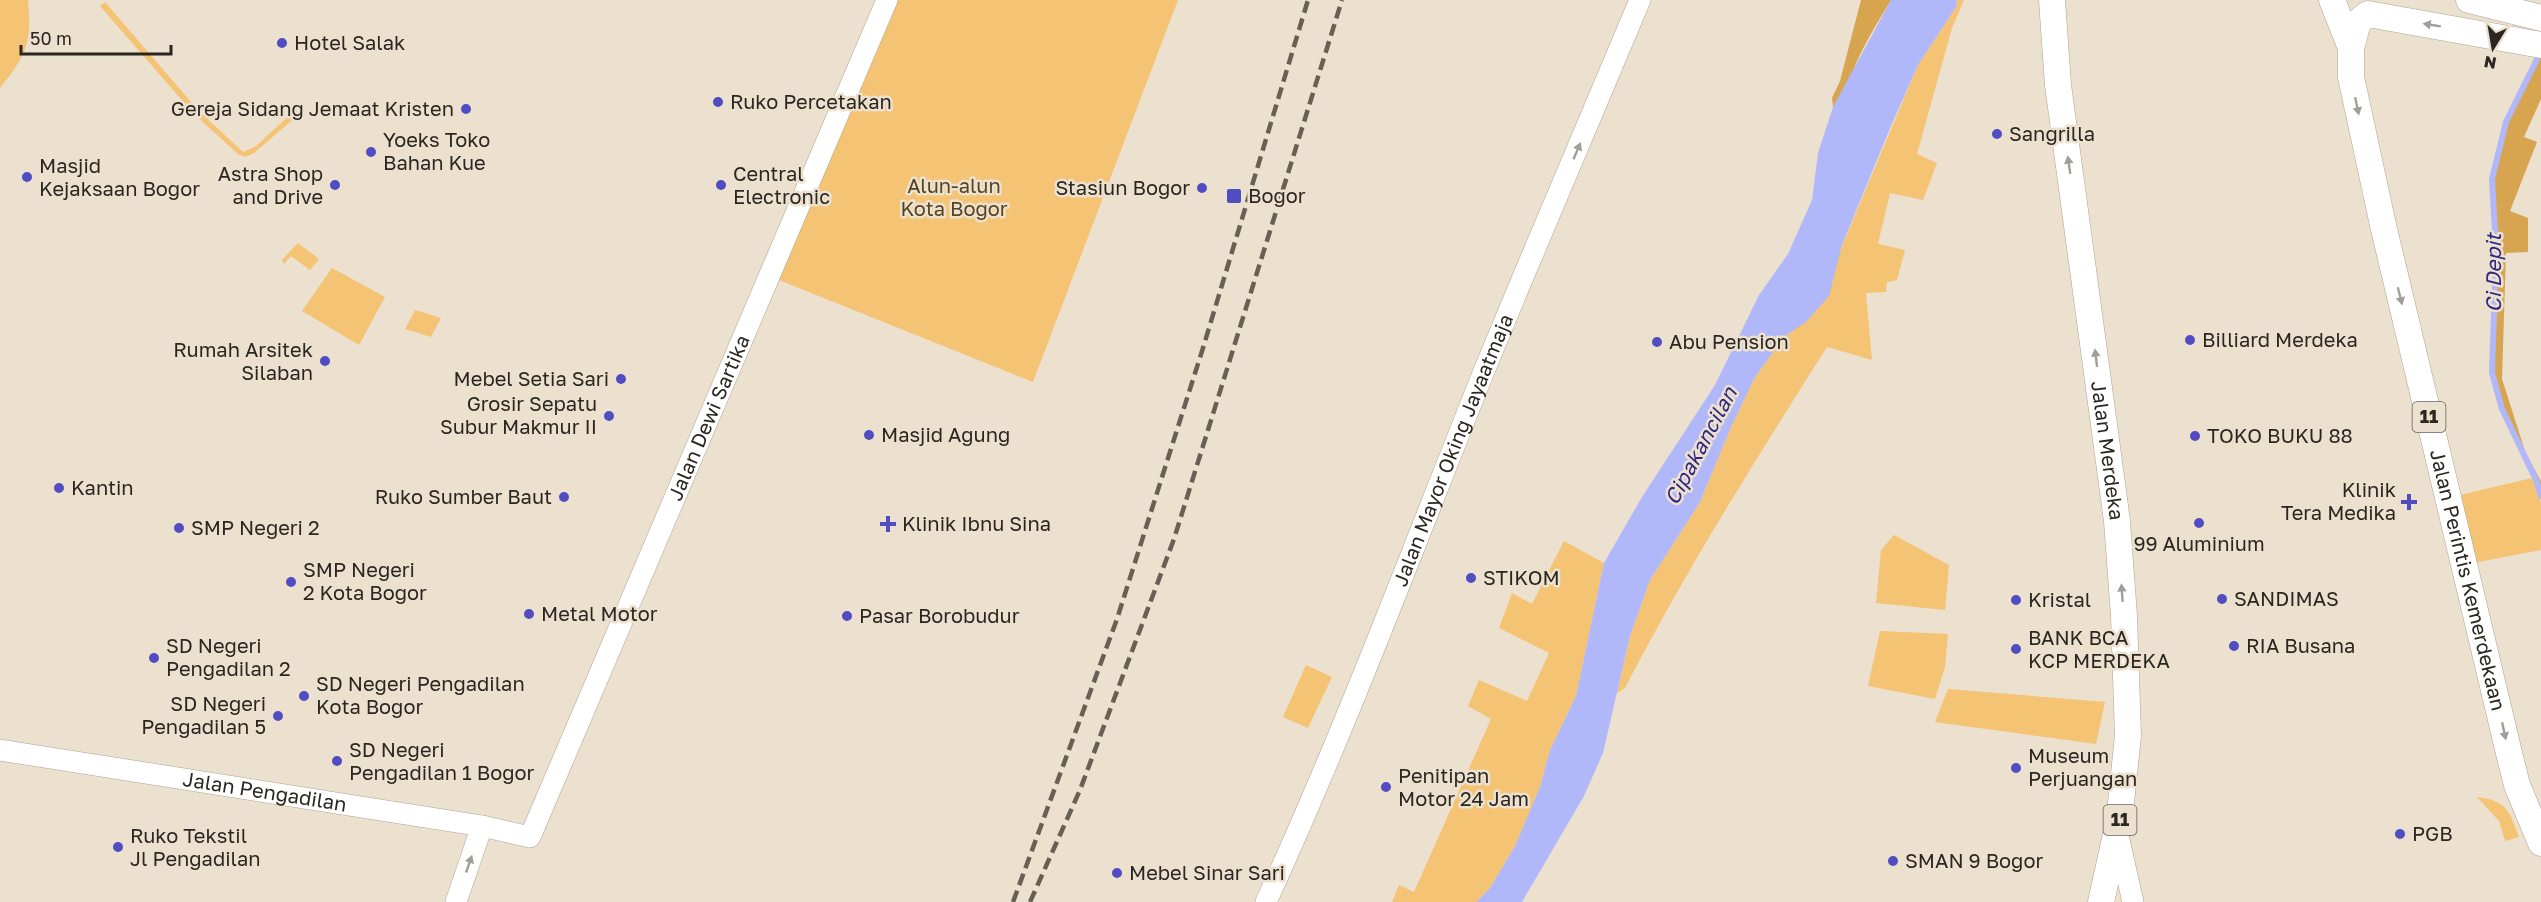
<svg xmlns="http://www.w3.org/2000/svg" width="2541" height="902" font-family="'Golos Text',sans-serif">
<style>
.green{fill:#f4c373}
.forest{fill:#d7a550}
.water{fill:#b1b8fa}
.lines{fill:none;stroke-linecap:round;stroke-linejoin:round}
.stream{stroke:#b1b8fa;stroke-width:6}
.minor-casing{stroke:#aea392;stroke-width:22}
.major-casing{stroke:#aea392;stroke-width:27}
.minor{stroke:#fff;stroke-width:21}
.major{stroke:#fff;stroke-width:26}
.rail{stroke:#666055;stroke-width:4.5;stroke-dasharray:12 6;stroke-linecap:butt}
.oneway{fill:#a09e9b}
.poi-dot{fill:#524cc3;stroke:#ece0ce;stroke-width:2}
.labels{text-anchor:middle;stroke-width:5;stroke-linejoin:round;paint-order:stroke}
.shield{fill:#ece0ce;stroke:#655e54;stroke-width:1.5}
.shield-label{font-size:18px;font-weight:bold;fill:#2b2720}
.poi-label{font-size:20px;fill:#2b2720;stroke:#ece0ce;text-anchor:start}
.park-label{font-size:20px;fill:#59431f;stroke:#ece0ce}
.street-label{font-size:20px;fill:#2b2720;stroke:#ece0ce}
.water-label{font-size:21px;font-style:italic;fill:#302783;stroke:#ece0ce}
</style>
<rect width="100%" height="100%" fill="#ece0ce"/>
<path class="green" d="M 0,0 L 28,0 C 32,42 27,55 0,88 Z
M 887,0 L 1178,0 L 1033,382 L 769,276 Z
M 1957,0 L 1964,0 L 1952,28 L 1917,154 L 1937,163 L 1923,200 L 1890,193 L 1878,244 L 1905,250 L 1897,280 L 1887,282 L 1886,292 L 1866,293 L 1872,360 L 1827,347 C 1756,459 1686,570 1625,688 L 1617,693 L 1630,636 L 1650,580 L 1700,502 L 1731,427 L 1755,377 L 1785,336 L 1795,329 L 1837,258 L 1918,65 L 1956,7 Z
M 105,2 L 198,110 L 243,152 L 256,146 L 294,111 L 298,115 L 254,153 L 245,157 L 238,154 L 194,114 L 100,6 Z
M 298,243 L 319,259 L 310,270 L 291,256 L 284,264 L 282,260 Z
M 332,268 L 385,297 L 359,345 L 302,311 Z
M 415,310 L 441,318 L 431,337 L 405,329 Z
M 2532,478 L 2541,503 L 2541,550 L 2473,563 L 2456,496 Z
M 1894,535 L 1949,565 L 1945,610 L 1876,603 L 1881,550 Z
M 1564,541 L 1604,563 L 1576,696 L 1550,750 L 1540,787 L 1515,846 L 1490,888 L 1476,902 L 1392,902 L 1399,885 L 1414,892 L 1491,719 L 1468,706 L 1479,680 L 1527,701 L 1549,653 L 1499,628 L 1512,593 L 1532,604 Z
M 1880,631 L 1948,634 L 1945,667 L 1935,699 L 1868,686 Z
M 1306,665 L 1332,677 L 1308,728 L 1283,717 Z
M 1948,689 L 2105,702 L 2096,744 L 1935,722 Z
M 2477,797 C 2507,801 2509,810 2519,837 L 2505,841 L 2499,821 Z"/>
<path class="forest" d="M 1861,0 L 1891,0 C 1878,22 1862,47 1853,71 C 1848,84 1846,98 1833,107 L 1832,98 L 1840,81 Z
M 2541,51 L 2541,99 L 2524,137 L 2537,142 L 2510,211 L 2528,218 L 2528,252 L 2506,253 L 2502,379 L 2526,454 L 2541,481 L 2541,496 L 2532,472 L 2502,409 L 2492,373 L 2496,243 L 2492,179 L 2506,122 Z"/>
<path class="water" d="M 1891,0 L 1957,0 L 1956,7 L 1918,65 L 1891,126 L 1842,245 L 1829,296 L 1806,322 L 1785,336 L 1755,377 L 1731,427 L 1700,502 L 1650,580 L 1630,636 L 1603,753 L 1584,796 L 1522,902 L 1476,902 L 1490,888 L 1515,846 L 1540,787 L 1550,750 L 1576,696 L 1604,563 L 1642,497 L 1715,385 L 1759,295 L 1788,254 L 1812,200 L 1818,153 L 1833,107 Z"/>
<g class="lines">
<path class="stream" d="M 2541,51 L 2506,122 L 2492,179 L 2496,251 L 2492,373 L 2502,409 L 2536,480 L 2541,496"/>
<g class="minor-casing">
<g id="minor">
<path id="s1" d="M 0,750 L 482,826 L 530,837 L 887,0"/>
<path d="M 2117,831 L 2133,902"/>
<path d="M 456,902 L 482,826"/>
<path id="s2" d="M 1266,902 C 1346,728 1413,548 1484,371 C 1535,247 1588,124 1640,0"/>
</g>
</g>
<g class="major-casing">
<g id="major">
<path id="s3" d="M 2052,0 L 2058,85 L 2117,521 L 2124,616 L 2128,736 L 2119,821 L 2101,902"/>
<path id="s4" d="M 2332,0 L 2351,48 L 2351,77 L 2383,225 L 2509,753 L 2517,785 L 2541,843"/>
<path d="M 2469,0 L 2541,18"/>
<path d="M 2351,48 L 2358,22 L 2368,14 L 2541,45"/>
</g>
</g>
<use href="#minor" class="minor"/>
<use href="#major" class="major"/>
<path class="rail" d="M 1013,902 L 1117,619 L 1203,348 L 1308,0
M 1030,902 L 1080,790 L 1174,539 L 1342,0"/>
</g>
<defs><path id="oneway-solid" d="M-6-.8H1V-3.2L6.5 0L1 3.2V.8H-6Z" transform="scale(1.5)"/></defs>
<g class="oneway">
<use href="#oneway-solid" transform="translate(2432 25) rotate(-171)"/>
<use href="#oneway-solid" transform="translate(2357 106) rotate(78)"/>
<use href="#oneway-solid" transform="translate(1577 151) rotate(-67)"/>
<use href="#oneway-solid" transform="translate(2069 165) rotate(-98)"/>
<use href="#oneway-solid" transform="translate(2400 296) rotate(76)"/>
<use href="#oneway-solid" transform="translate(2096 358) rotate(-97)"/>
<use href="#oneway-solid" transform="translate(2122 593) rotate(-94)"/>
<use href="#oneway-solid" transform="translate(2504 731) rotate(78)"/>
<use href="#oneway-solid" transform="translate(469 864) rotate(-71)"/>
</g>
<g class="poi-dot">
<circle cx="282" cy="43" r="6"/>
<circle cx="718" cy="102" r="6"/>
<circle cx="466" cy="109" r="6"/>
<circle cx="1997" cy="134" r="6"/>
<circle cx="371" cy="152" r="6"/>
<circle cx="27" cy="177" r="6"/>
<circle cx="335" cy="185" r="6"/>
<circle cx="721" cy="185" r="6"/>
<circle cx="1202" cy="188" r="6"/>
<rect x="1226" y="188" width="16" height="16" rx="3"/>
<circle cx="2190" cy="340" r="6"/>
<circle cx="1657" cy="342" r="6"/>
<circle cx="325" cy="361" r="6"/>
<circle cx="621" cy="379" r="6"/>
<circle cx="609" cy="416" r="6"/>
<circle cx="869" cy="435" r="6"/>
<circle cx="2195" cy="436" r="6"/>
<circle cx="59" cy="488" r="6"/>
<circle cx="564" cy="497" r="6"/>
<path d="M2406 493h6v6h6v6h-6v6h-6v-6h-6v-6h6z"/>
<circle cx="2199" cy="523" r="6"/>
<path d="M885 515h6v6h6v6h-6v6h-6v-6h-6v-6h6z"/>
<circle cx="179" cy="528" r="6"/>
<circle cx="1471" cy="578" r="6"/>
<circle cx="291" cy="582" r="6"/>
<circle cx="2222" cy="599" r="6"/>
<circle cx="2016" cy="600" r="6"/>
<circle cx="529" cy="614" r="6"/>
<circle cx="847" cy="616" r="6"/>
<circle cx="2234" cy="646" r="6"/>
<circle cx="2016" cy="649" r="6"/>
<circle cx="154" cy="658" r="6"/>
<circle cx="304" cy="696" r="6"/>
<circle cx="278" cy="716" r="6"/>
<circle cx="337" cy="761" r="6"/>
<circle cx="2016" cy="768" r="6"/>
<circle cx="1386" cy="787" r="6"/>
<circle cx="2400" cy="834" r="6"/>
<circle cx="118" cy="847" r="6"/>
<circle cx="1893" cy="861" r="6"/>
<circle cx="1117" cy="873" r="6"/>
</g>
<g class="labels">
<g class="shield">
<rect x="2412.5" y="402" width="33" height="30" rx="4.5"/>
<rect x="2103.5" y="805" width="33" height="30" rx="4.5"/>
</g>
<g class="shield-label">
<text x="2429" y="423">11</text>
<text x="2120" y="826">11</text>
</g>
<g class="poi-label">
<text x="294" y="50">Hotel Salak</text>
<text x="730" y="109">Ruko Percetakan</text>
<text x="454" y="116" text-anchor="end">Gereja Sidang Jemaat Kristen</text>
<text x="2009" y="141">Sangrilla</text>
<text x="383" y="147">Yoeks Toko<tspan x="383" dy="23">Bahan Kue</tspan></text>
<text x="39" y="173">Masjid<tspan x="39" dy="23">Kejaksaan Bogor</tspan></text>
<text x="323" y="181" text-anchor="end">Astra Shop<tspan x="323" dy="23">and Drive</tspan></text>
<text x="733" y="181">Central<tspan x="733" dy="23">Electronic</tspan></text>
<text x="1190" y="195" text-anchor="end">Stasiun Bogor</text>
<text x="1248" y="203">Bogor</text>
<text x="2202" y="347">Billiard Merdeka</text>
<text x="1669" y="349">Abu Pension</text>
<text x="313" y="357" text-anchor="end">Rumah Arsitek<tspan x="313" dy="23">Silaban</tspan></text>
<text x="609" y="386" text-anchor="end">Mebel Setia Sari</text>
<text x="597" y="411" text-anchor="end">Grosir Sepatu<tspan x="597" dy="23">Subur Makmur II</tspan></text>
<text x="881" y="442">Masjid Agung</text>
<text x="2207" y="443">TOKO BUKU 88</text>
<text x="71" y="495">Kantin</text>
<text x="2396" y="497" text-anchor="end">Klinik<tspan x="2396" dy="23">Tera Medika</tspan></text>
<text x="552" y="504" text-anchor="end">Ruko Sumber Baut</text>
<text x="902" y="531">Klinik Ibnu Sina</text>
<text x="191" y="535">SMP Negeri 2</text>
<text x="2199" y="551" text-anchor="middle">99 Aluminium</text>
<text x="303" y="577">SMP Negeri<tspan x="303" dy="23">2 Kota Bogor</tspan></text>
<text x="1483" y="585">STIKOM</text>
<text x="2234" y="606">SANDIMAS</text>
<text x="2028" y="607">Kristal</text>
<text x="541" y="621">Metal Motor</text>
<text x="859" y="623">Pasar Borobudur</text>
<text x="2028" y="645">BANK BCA<tspan x="2028" dy="23">KCP MERDEKA</tspan></text>
<text x="166" y="653">SD Negeri<tspan x="166" dy="23">Pengadilan 2</tspan></text>
<text x="2246" y="653">RIA Busana</text>
<text x="316" y="691">SD Negeri Pengadilan<tspan x="316" dy="23">Kota Bogor</tspan></text>
<text x="266" y="711" text-anchor="end">SD Negeri<tspan x="266" dy="23">Pengadilan 5</tspan></text>
<text x="349" y="757">SD Negeri<tspan x="349" dy="23">Pengadilan 1 Bogor</tspan></text>
<text x="2028" y="763">Museum<tspan x="2028" dy="23">Perjuangan</tspan></text>
<text x="1398" y="783">Penitipan<tspan x="1398" dy="23">Motor 24 Jam</tspan></text>
<text x="2412" y="841">PGB</text>
<text x="130" y="843">Ruko Tekstil<tspan x="130" dy="23">Jl Pengadilan</tspan></text>
<text x="1905" y="868">SMAN 9 Bogor</text>
<text x="1129" y="880">Mebel Sinar Sari</text>
</g>
<g class="park-label">
<text x="954" y="193">Alun-alun<tspan x="954" dy="23">Kota Bogor</tspan></text>
</g>
<g class="street-label">
<text dy="7" stroke="none"><textPath href="#s1" startOffset="993">Jalan Dewi Sartika</textPath></text>
<text dy="7" stroke="none"><textPath href="#s2" startOffset="489">Jalan Mayor Oking Jayaatmaja</textPath></text>
<text dy="7" stroke="none"><textPath href="#s3" startOffset="454">Jalan Merdeka</textPath></text>
<text dy="7" stroke="none"><textPath href="#s4" startOffset="597">Jalan Perintis Kemerdekaan</textPath></text>
<text dy="7" stroke="none"><textPath href="#s1" startOffset="268">Jalan Pengadilan</textPath></text>
</g>
<g class="water-label">
<text transform="translate(2494 273) rotate(-90)" y="7">Ci Depit</text>
<text transform="translate(1701 446) rotate(-62)" y="7">Cipakancilan</text>
</g>
</g>
<g transform="translate(2493 48) rotate(191)" stroke="#ece0ce" stroke-width="4.5" paint-order="stroke">
<path d="M0-4.5L10 22L0 15L-10 22Z" fill="#2b2720"/>
<text y="-9" font-size="16" font-weight="bold" text-anchor="middle" fill="#2b2720">N</text>
</g>
<path d="M21 45v9h150v-9" fill="none" stroke="#2b2720" stroke-width="3"/>
<text x="30" y="45" font-size="18" fill="#2b2720" stroke="#ece0ce" stroke-width="4.5" paint-order="stroke">50 m</text>
</svg>
